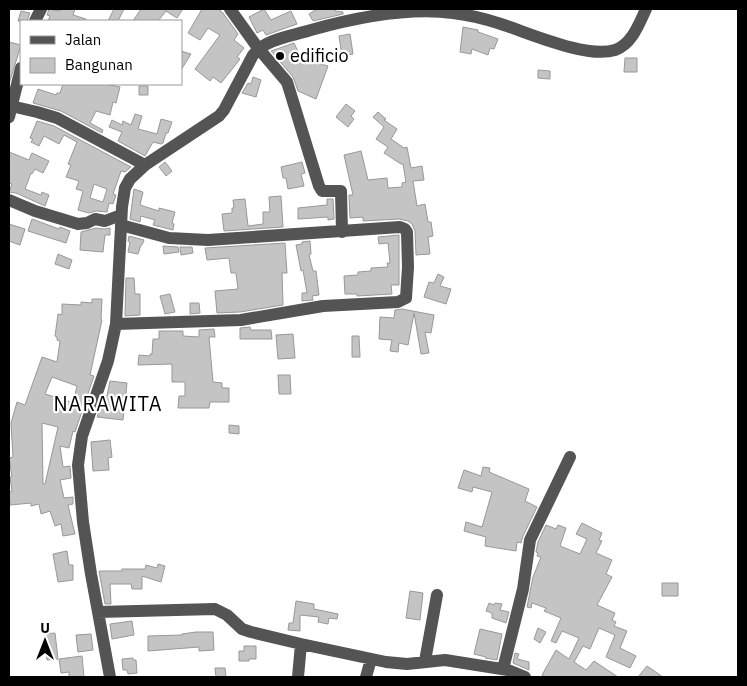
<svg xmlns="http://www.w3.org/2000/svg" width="747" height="686" font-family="'IBM Plex Sans',sans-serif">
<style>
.building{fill:#c4c4c4;stroke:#989898;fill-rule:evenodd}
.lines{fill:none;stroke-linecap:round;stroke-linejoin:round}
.minor{stroke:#545454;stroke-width:12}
.poi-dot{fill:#000;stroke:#fff;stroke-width:2}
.labels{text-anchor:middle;stroke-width:4.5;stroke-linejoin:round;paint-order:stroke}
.poi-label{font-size:18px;fill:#000;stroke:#fff;text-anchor:start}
.quarter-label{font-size:20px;letter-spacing:1px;fill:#000;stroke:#fff}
</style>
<rect width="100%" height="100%" fill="#fff"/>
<path class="building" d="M 49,9 L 60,11 L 60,9 L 75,9 L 73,15 L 86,19 L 86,21 L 48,21 L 50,16 L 47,15 Z
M 114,9 L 124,9 L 118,21 L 108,21 Z
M 141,9 L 183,9 L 177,18 L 166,11 L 158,21 L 133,21 Z
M 202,9 L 221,9 L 220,11 L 223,13 L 238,34 L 234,40 L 244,48 L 237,57 L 240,59 L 237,63 L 221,83 L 213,77 L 210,81 L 195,69 L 220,35 L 208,28 L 200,40 L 188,33 Z
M 264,9 L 271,20 L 291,11 L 297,24 L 266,35 L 263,30 L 257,33 L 249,17 Z
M 317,9 L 336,9 L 335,11 L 343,12 L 343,14 L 313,21 L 309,14 Z
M 21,11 L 30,13 L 27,21 L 18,21 Z
M 463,27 L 478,30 L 478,32 L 498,39 L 494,49 L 490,48 L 488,55 L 472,49 L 471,54 L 460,52 Z
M 350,34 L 353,54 L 342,56 L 339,36 Z
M 9,42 L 21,45 L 9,84 Z
M 294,43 L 301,58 L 300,58 L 328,66 L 316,99 L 298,91 L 293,77 L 271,51 Z
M 181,51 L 191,54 L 181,70 Z
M 625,58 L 637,58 L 637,72 L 624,72 Z
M 538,70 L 550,71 L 550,79 L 538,78 Z
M 253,77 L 261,80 L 256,97 L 242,93 L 248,83 L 251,84 Z
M 63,84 L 105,84 L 120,87 L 116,103 L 113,102 L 110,115 L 96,111 L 90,123 L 103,130 L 102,133 L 61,111 L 33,103 L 38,89 L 56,95 L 57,93 L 60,93 Z
M 139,86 L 148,86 L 148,95 L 139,95 Z
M 346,104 L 355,111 L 351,116 L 354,119 L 348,127 L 336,117 Z
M 378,112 L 386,119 L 384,120 L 397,129 L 391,139 L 404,148 L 407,147 L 411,168 L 422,166 L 424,180 L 413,181 L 417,206 L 425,204 L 428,222 L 431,222 L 433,236 L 428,237 L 430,254 L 416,255 L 415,231 L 412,224 L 408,221 L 399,219 L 363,221 L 363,217 L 350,218 L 349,195 L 353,195 L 344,155 L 361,151 L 368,180 L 387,178 L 388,188 L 402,187 L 402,183 L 406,182 L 403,164 L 401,164 L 384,153 L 388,147 L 376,139 L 384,127 L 373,117 Z
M 135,114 L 142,116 L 138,129 L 157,134 L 161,119 L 172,122 L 168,133 L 166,133 L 163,143 L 161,144 L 153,142 L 145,156 L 118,141 L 122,132 L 109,127 L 112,120 L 122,125 L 123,121 L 131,125 Z
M 37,121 L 54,126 L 131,167 L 125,172 L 121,171 L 113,194 L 116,195 L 113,204 L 109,203 L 107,212 L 96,211 L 89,213 L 78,210 L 83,191 L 76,189 L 79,181 L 66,177 L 71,165 L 68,164 L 77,142 L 64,135 L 59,144 L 44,136 L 39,146 L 31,142 L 33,139 L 30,138 ZM 94,184 L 107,189 L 103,202 L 90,198 Z
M 9,152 L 29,160 L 32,153 L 49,161 L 43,173 L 35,169 L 32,174 L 31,173 L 25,189 L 41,195 L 42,192 L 49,195 L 45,206 L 16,193 L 9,192 L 12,184 L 9,183 Z
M 165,162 L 172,171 L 166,176 L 159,167 Z
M 302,162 L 305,173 L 301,174 L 304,186 L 288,189 L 286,178 L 283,178 L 281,167 Z
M 134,189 L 143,192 L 140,205 L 159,211 L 159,208 L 175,212 L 172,223 L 174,224 L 173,230 L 153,225 L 155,220 L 141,216 L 140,222 L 130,219 Z
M 281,196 L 283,227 L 224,231 L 222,214 L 232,213 L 232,208 L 234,208 L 233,200 L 245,199 L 248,226 L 263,224 L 263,212 L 270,212 L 269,197 Z
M 327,199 L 333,199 L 334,219 L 328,220 L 328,217 L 298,219 L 298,208 L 327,205 Z
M 32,219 L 59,229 L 60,227 L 70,231 L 66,243 L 28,231 Z
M 9,224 L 25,229 L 20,245 L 9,241 Z
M 96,228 L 104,229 L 110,228 L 110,235 L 105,235 L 103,252 L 80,250 L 81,232 Z
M 399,235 L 399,285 L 391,285 L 392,294 L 357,296 L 357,294 L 345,294 L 344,276 L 358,275 L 358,272 L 371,271 L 371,268 L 388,267 L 387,263 L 390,263 L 388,243 L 379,244 L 378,237 Z
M 129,236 L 144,240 L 142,245 L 141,245 L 138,254 L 128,252 L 130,242 L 128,241 Z
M 310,241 L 311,254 L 309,255 L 313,271 L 316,271 L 319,295 L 312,296 L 313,300 L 302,301 L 302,293 L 307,293 L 303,270 L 301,271 L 296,245 L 302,244 L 302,242 Z
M 285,243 L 287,273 L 282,273 L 283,305 L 240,312 L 217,313 L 215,291 L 238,289 L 236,273 L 231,273 L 229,258 L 207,260 L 205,248 Z
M 163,246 L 178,247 L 179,252 L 164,254 Z
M 180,247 L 192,247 L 193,253 L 181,255 Z
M 58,254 L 72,260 L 69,269 L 55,264 Z
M 438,274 L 444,277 L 440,286 L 451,289 L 446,304 L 424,297 L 429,282 L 434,283 Z
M 126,278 L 134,278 L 135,294 L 140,294 L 140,315 L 125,316 Z
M 170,294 L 175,312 L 165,314 L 160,296 Z
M 92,299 L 102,299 L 101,319 L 102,320 L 90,375 L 94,376 L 75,432 L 73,431 L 69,448 L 60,446 L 63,467 L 70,466 L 71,478 L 60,480 L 64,498 L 73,497 L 73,504 L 68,505 L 75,534 L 63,536 L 61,524 L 55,526 L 50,511 L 41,514 L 39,504 L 31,506 L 31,503 L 10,505 L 9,492 L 12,491 L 10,477 L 12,477 L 9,458 L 13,457 L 11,423 L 17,402 L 25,405 L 42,357 L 57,362 L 60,341 L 57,340 L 57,337 L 55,336 L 58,314 L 62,315 L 62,304 L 81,305 L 81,302 L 92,303 ZM 52,377 L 77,386 L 74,399 L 72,398 L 71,402 L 45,394 ZM 42,423 L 58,427 L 45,484 L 43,484 Z
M 190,303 L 199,303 L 200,313 L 190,314 Z
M 402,309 L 434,315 L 431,333 L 425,332 L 429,353 L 421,354 L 414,313 L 408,345 L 399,343 L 398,352 L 390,351 L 392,340 L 379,339 L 380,317 L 394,318 L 395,310 Z
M 250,327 L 251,330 L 271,330 L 272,339 L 240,339 L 240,328 Z
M 214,329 L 215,337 L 209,337 L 213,382 L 222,383 L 222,388 L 229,388 L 229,402 L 210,402 L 209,408 L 178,408 L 179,396 L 185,396 L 185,382 L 172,382 L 172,364 L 138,365 L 139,355 L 150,356 L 150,354 L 152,354 L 153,339 L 159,339 L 159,331 L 183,331 L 183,336 L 199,337 L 199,330 Z
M 293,334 L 295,358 L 278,359 L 276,335 Z
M 352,336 L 359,336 L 360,357 L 352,357 Z
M 278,375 L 290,375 L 291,394 L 279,394 Z
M 110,381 L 127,383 L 123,420 L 97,417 L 105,396 L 107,396 Z
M 229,425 L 239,426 L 239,434 L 229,433 Z
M 110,440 L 112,457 L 108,458 L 109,470 L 93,471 L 91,442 Z
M 483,467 L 490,468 L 489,472 L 529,489 L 525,501 L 537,507 L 523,536 L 521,543 L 517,542 L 516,551 L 485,546 L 486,537 L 464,531 L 466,522 L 482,527 L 492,492 L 473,487 L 472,492 L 458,488 L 464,470 L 481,476 Z
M 582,523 L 602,533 L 599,540 L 602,541 L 596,553 L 612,560 L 606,574 L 612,577 L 597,605 L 615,613 L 612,620 L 616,622 L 614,626 L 627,631 L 620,648 L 636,656 L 630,668 L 606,657 L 615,635 L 599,628 L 590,649 L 583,646 L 574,662 L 586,670 L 594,661 L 618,677 L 546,677 L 542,675 L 556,650 L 569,659 L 579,638 L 562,631 L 556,643 L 551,641 L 561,618 L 544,611 L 546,608 L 532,603 L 531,608 L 527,607 L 533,577 L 541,557 L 537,556 L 538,553 L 536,552 L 538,542 L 546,525 L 556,529 L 558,525 L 566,528 L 560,546 L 580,554 L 587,539 L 576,534 Z
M 67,551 L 69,565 L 73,565 L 73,580 L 58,582 L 53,554 Z
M 158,564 L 165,566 L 161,582 L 142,576 L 142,589 L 132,589 L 131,584 L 110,584 L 111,604 L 105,604 L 99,571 L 122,571 L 122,569 L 145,569 L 146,565 L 157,568 Z
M 662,583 L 678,583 L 678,596 L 662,596 Z
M 410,591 L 423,593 L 420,620 L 406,618 Z
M 296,601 L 314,604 L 314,609 L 338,614 L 337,619 L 329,618 L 328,624 L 318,622 L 319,617 L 300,615 L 300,631 L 288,630 L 289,623 L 293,623 Z
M 489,603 L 494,605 L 495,603 L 502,604 L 500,610 L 509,612 L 506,623 L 492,618 L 492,613 L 486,611 Z
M 132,621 L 134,635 L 112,639 L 110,624 Z
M 538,628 L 546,632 L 540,643 L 534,639 Z
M 480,629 L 502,634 L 497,660 L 485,658 L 486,657 L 474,654 Z
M 196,632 L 213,632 L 214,650 L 199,651 L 199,647 L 148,651 L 148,636 L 182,635 L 182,634 Z
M 55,633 L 58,659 L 47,660 L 44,634 Z
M 91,634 L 93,650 L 78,652 L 76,635 Z
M 244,646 L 256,646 L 256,659 L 249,659 L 249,661 L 239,661 L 239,651 L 244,651 Z
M 515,653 L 519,654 L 517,659 L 529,662 L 529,670 L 513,663 Z
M 82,656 L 84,677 L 69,677 L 69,672 L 61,673 L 59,659 Z
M 133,658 L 133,660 L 136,660 L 137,673 L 128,674 L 127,670 L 123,670 L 122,659 Z
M 647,666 L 663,677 L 638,677 Z
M 215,668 L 225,668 L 226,677 L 216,677 Z"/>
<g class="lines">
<path class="minor" d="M 230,9 L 258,48 L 287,82 L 319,186 L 322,191 L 341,191 L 342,232
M 35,21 L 41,9
M 11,106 L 37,112 L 57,118 L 145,165
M 9,117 L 21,68
M 9,200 L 35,211 L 78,224 L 87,223 L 95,219 L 105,221 L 121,215
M 116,324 L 241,320 L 323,306 L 398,302 L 406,298 L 408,267 L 407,232 L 405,229 L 400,227 L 208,240 L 169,238 L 121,225
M 98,612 L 215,609 L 227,615 L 242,629 L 251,632 L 301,644 L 386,662 L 407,664 L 445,660 L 508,670 L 525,677
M 425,661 L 437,595
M 503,669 L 523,589 L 530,540 L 570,457
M 110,677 L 91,574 L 83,522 L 78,465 L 82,436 L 108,361 L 116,324 L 122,207 L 125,188 L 130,179 L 145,165 L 219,116 L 224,110 L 253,55 C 265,39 292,36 311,30 C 354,18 408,7 453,13 C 470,15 486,19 501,24 C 529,33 587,59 615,50 C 632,44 639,24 646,9
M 298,677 L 301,644
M 366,677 L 371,659"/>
</g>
<circle class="poi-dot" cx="280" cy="56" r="5"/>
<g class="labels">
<g class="poi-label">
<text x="290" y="62">edificio</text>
</g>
<g class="quarter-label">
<text x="108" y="411">NARAWITA</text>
</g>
</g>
<rect width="747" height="686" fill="none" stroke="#000000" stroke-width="20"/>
<rect x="20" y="20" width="162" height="65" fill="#ffffff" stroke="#999999"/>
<rect x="30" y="36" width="25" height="8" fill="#545454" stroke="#999999"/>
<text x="65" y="45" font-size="15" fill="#000000">Jalan</text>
<rect x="30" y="58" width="25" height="15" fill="#c4c4c4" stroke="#999999"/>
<text x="65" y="70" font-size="15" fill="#000000">Bangunan</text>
<g transform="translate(45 641)" stroke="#ffffff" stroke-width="4" paint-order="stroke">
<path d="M0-4L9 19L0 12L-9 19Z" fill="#000000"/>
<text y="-8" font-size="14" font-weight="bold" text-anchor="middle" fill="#000000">U</text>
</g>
</svg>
